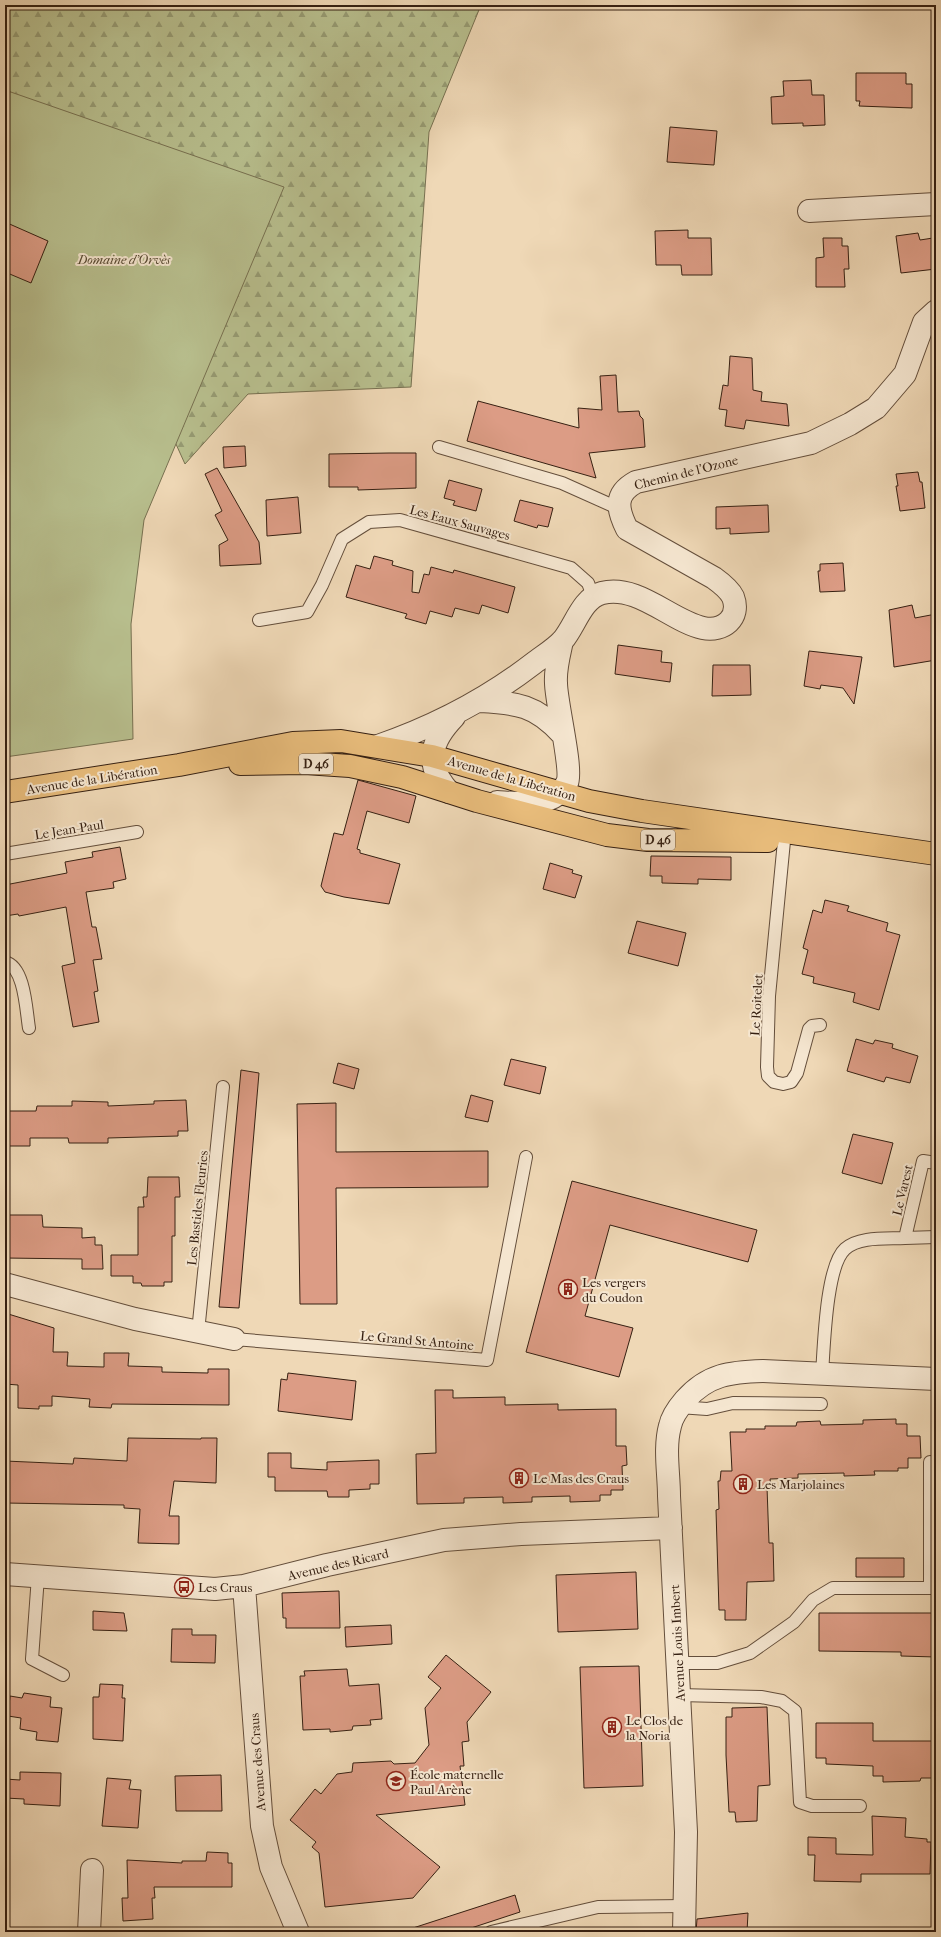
<svg xmlns="http://www.w3.org/2000/svg" width="941" height="1937" font-family="'IM FELL French Canon',serif">
<style>
.forest{fill:url(#forest-firs);stroke:#777050}
.green{fill:#b8bf8e;stroke:#777050}
.building{fill:#dc9c85;stroke:#362012}
.lines{fill:none;stroke-linecap:round;stroke-linejoin:round}
.service-casing{stroke:#644e3b;stroke-width:14}
.minor-casing{stroke:#644e3b;stroke-width:24}
.primary-casing{stroke:#362012;stroke-width:24}
.service{stroke:#f5e6d0;stroke-width:12}
.minor{stroke:#f5e6d0;stroke-width:22}
.primary{stroke:#e8bc7b;stroke-width:22}
.labels{text-anchor:middle;stroke-width:4;stroke-linejoin:round;paint-order:stroke}
.shield{fill:#f5e6d0;stroke:#6f5b4b;stroke-width:1}
.shield-label{font-size:12px;font-weight:bold;fill:#362012}
.park-label{font-size:13px;font-style:italic;fill:#564831;stroke:#f5e6d0}
.street-label{font-size:13px;fill:#362012;stroke:#f5e6d0}
.poi-label{font-size:13px;fill:#362012;stroke:#f5e6d0;text-anchor:start}
</style>
<defs>
<pattern id="forest-firs" width="22" height="20" patternUnits="userSpaceOnUse"><rect width="22" height="20" fill="#b8bf8e"/><path d="M5 1l3.5 6h-7zM16 11l3.5 6h-7z" fill="#969b73"/></pattern>
</defs>
<rect width="100%" height="100%" fill="#efd8b6"/>
<filter id="stains"><feTurbulence type="fractalNoise" baseFrequency=".005" numOctaves="4"/><feColorMatrix values="0 0 0 0 .2 0 0 0 0 .09 0 0 0 0 .02 0 0 0 .5 -.17"/></filter>
<radialGradient id="worn" r=".72"><stop offset=".6" stop-color="#630" stop-opacity="0"/><stop offset="1" stop-color="#630" stop-opacity=".3"/></radialGradient>
<path class="forest" d="M 5,5 L 481,5 L 429,132 L 411,387 L 248,394 L 185,464 L 70,210 L 5,164 Z"/>
<path class="green" d="M 5,90 L 284,187 L 144,520 L 131,624 L 133,739 L 5,757 Z"/>
<path class="building" d="M 856,73 L 906,73 L 906,84 L 912,84 L 912,108 L 859,106 L 860,101 L 856,101 Z
M 811,80 L 812,95 L 824,95 L 825,125 L 803,126 L 803,123 L 772,124 L 771,97 L 784,96 L 783,81 Z
M 670,127 L 717,131 L 714,165 L 667,162 Z
M 5,222 L 48,241 L 31,283 L 5,272 Z
M 688,230 L 688,238 L 711,238 L 712,275 L 682,275 L 681,265 L 656,265 L 655,231 Z
M 918,233 L 920,240 L 933,238 L 936,269 L 901,273 L 896,236 Z
M 823,238 L 842,238 L 842,246 L 848,246 L 849,269 L 844,269 L 845,287 L 816,287 L 816,258 L 824,257 Z
M 730,356 L 752,358 L 753,390 L 762,392 L 761,401 L 787,404 L 789,426 L 746,420 L 744,429 L 725,426 L 727,410 L 719,409 L 723,385 L 728,386 Z
M 616,375 L 618,412 L 639,411 L 640,416 L 643,419 L 645,447 L 589,453 L 596,478 L 467,441 L 478,401 L 579,428 L 578,408 L 602,410 L 600,376 Z
M 245,446 L 246,466 L 224,468 L 223,447 Z
M 389,453 L 416,453 L 416,488 L 358,490 L 358,487 L 329,487 L 329,454 Z
M 217,468 L 259,542 L 261,564 L 220,566 L 219,545 L 228,540 L 215,515 L 222,511 L 205,474 Z
M 918,472 L 920,482 L 922,482 L 925,508 L 900,511 L 896,486 L 898,486 L 896,474 Z
M 449,480 L 482,489 L 476,511 L 453,505 L 455,501 L 444,498 Z
M 298,497 L 301,533 L 267,536 L 266,500 Z
M 520,500 L 553,508 L 548,527 L 538,525 L 537,528 L 514,521 Z
M 768,505 L 769,532 L 730,534 L 730,528 L 716,529 L 716,507 Z
M 374,556 L 393,561 L 392,565 L 413,571 L 412,592 L 419,593 L 424,574 L 429,575 L 431,567 L 453,573 L 454,570 L 515,587 L 508,613 L 482,605 L 479,614 L 455,608 L 452,617 L 430,611 L 426,624 L 405,618 L 407,614 L 346,597 L 356,565 L 370,569 Z
M 843,563 L 845,591 L 820,592 L 818,571 L 820,571 L 820,564 Z
M 912,605 L 915,618 L 936,614 L 936,660 L 894,667 L 889,610 Z
M 618,645 L 662,651 L 661,662 L 672,663 L 670,682 L 615,674 Z
M 809,651 L 862,657 L 854,704 L 843,688 L 821,685 L 820,689 L 804,686 Z
M 713,665 L 750,665 L 751,695 L 712,696 Z
M 358,780 L 416,796 L 409,823 L 367,811 L 357,849 L 360,850 L 360,853 L 400,864 L 389,904 L 344,897 L 325,892 L 321,886 L 334,833 L 343,835 Z
M 120,847 L 126,879 L 113,882 L 114,888 L 86,892 L 92,927 L 96,927 L 102,959 L 93,960 L 98,991 L 94,992 L 99,1022 L 73,1027 L 62,966 L 75,963 L 66,907 L 19,916 L 18,914 L 5,916 L 5,885 L 67,873 L 65,862 L 93,857 L 92,852 Z
M 651,856 L 731,857 L 731,880 L 698,879 L 698,884 L 662,883 L 662,876 L 650,876 Z
M 550,863 L 573,870 L 572,873 L 582,876 L 575,898 L 543,889 Z
M 825,900 L 849,906 L 847,911 L 888,923 L 886,931 L 900,935 L 879,1010 L 853,1002 L 855,993 L 813,983 L 814,977 L 802,974 L 808,950 L 803,948 L 813,910 L 822,913 Z
M 637,921 L 686,933 L 678,966 L 628,953 Z
M 856,1039 L 873,1044 L 875,1040 L 893,1044 L 892,1048 L 918,1056 L 910,1083 L 886,1077 L 884,1082 L 847,1071 Z
M 511,1059 L 546,1067 L 540,1094 L 504,1085 Z
M 338,1063 L 359,1069 L 354,1089 L 333,1083 Z
M 241,1070 L 259,1073 L 239,1308 L 219,1307 Z
M 471,1095 L 493,1101 L 488,1122 L 465,1117 Z
M 186,1100 L 188,1131 L 178,1131 L 178,1136 L 108,1138 L 108,1143 L 69,1143 L 68,1138 L 30,1138 L 30,1146 L 5,1146 L 5,1111 L 36,1111 L 37,1106 L 72,1106 L 72,1101 L 108,1102 L 108,1106 L 154,1104 L 154,1101 Z
M 336,1103 L 336,1152 L 488,1151 L 488,1187 L 336,1188 L 337,1304 L 300,1304 L 297,1104 Z
M 853,1134 L 893,1143 L 882,1184 L 842,1173 Z
M 148,1177 L 179,1177 L 180,1197 L 175,1197 L 175,1236 L 172,1236 L 172,1282 L 164,1282 L 164,1286 L 142,1286 L 141,1283 L 133,1283 L 133,1276 L 111,1276 L 111,1255 L 138,1255 L 138,1207 L 144,1207 L 143,1197 L 147,1197 Z
M 572,1181 L 757,1230 L 748,1262 L 610,1225 L 585,1316 L 633,1328 L 619,1377 L 526,1352 Z
M 5,1215 L 42,1215 L 43,1227 L 82,1228 L 82,1238 L 95,1237 L 95,1245 L 102,1245 L 103,1269 L 82,1269 L 82,1259 L 5,1258 Z
M 5,1313 L 54,1328 L 53,1352 L 68,1352 L 67,1366 L 104,1367 L 104,1353 L 129,1353 L 128,1366 L 162,1367 L 162,1372 L 208,1373 L 208,1369 L 229,1369 L 229,1405 L 112,1404 L 111,1408 L 89,1407 L 90,1399 L 52,1396 L 52,1406 L 39,1406 L 39,1409 L 18,1408 L 18,1385 L 5,1384 Z
M 288,1373 L 356,1381 L 352,1420 L 278,1411 L 281,1379 L 287,1380 Z
M 435,1390 L 453,1390 L 453,1398 L 505,1397 L 505,1405 L 558,1404 L 558,1410 L 616,1409 L 616,1446 L 626,1446 L 627,1465 L 622,1466 L 623,1490 L 611,1490 L 611,1495 L 600,1495 L 600,1501 L 570,1502 L 570,1496 L 532,1497 L 532,1502 L 503,1503 L 503,1497 L 464,1498 L 464,1503 L 417,1504 L 416,1454 L 436,1453 Z
M 896,1419 L 896,1424 L 907,1424 L 907,1436 L 920,1436 L 921,1458 L 908,1458 L 908,1468 L 898,1468 L 898,1471 L 874,1471 L 875,1475 L 844,1476 L 844,1473 L 798,1474 L 798,1478 L 770,1479 L 771,1487 L 767,1487 L 769,1543 L 773,1543 L 774,1581 L 747,1582 L 746,1620 L 725,1620 L 725,1610 L 719,1610 L 716,1510 L 719,1509 L 718,1481 L 720,1481 L 721,1471 L 732,1471 L 730,1432 L 746,1432 L 746,1429 L 765,1429 L 765,1426 L 796,1426 L 797,1422 L 820,1421 L 821,1425 L 863,1424 L 863,1420 Z
M 128,1438 L 201,1439 L 201,1438 L 217,1438 L 216,1483 L 174,1481 L 169,1516 L 179,1516 L 179,1544 L 138,1543 L 140,1509 L 124,1508 L 124,1505 L 5,1503 L 5,1461 L 73,1464 L 74,1458 L 127,1461 Z
M 268,1453 L 291,1453 L 291,1468 L 327,1470 L 327,1462 L 379,1460 L 379,1484 L 370,1484 L 370,1489 L 349,1490 L 349,1497 L 328,1497 L 327,1491 L 275,1491 L 275,1477 L 268,1477 Z
M 856,1558 L 904,1558 L 904,1577 L 856,1577 Z
M 636,1572 L 638,1629 L 558,1632 L 556,1575 Z
M 339,1591 L 340,1628 L 286,1628 L 286,1618 L 283,1618 L 282,1593 Z
M 93,1611 L 124,1613 L 127,1631 L 93,1630 Z
M 819,1613 L 936,1613 L 936,1657 L 901,1656 L 901,1652 L 819,1651 Z
M 391,1625 L 392,1644 L 346,1647 L 345,1627 Z
M 172,1629 L 192,1629 L 192,1635 L 216,1635 L 215,1663 L 171,1662 Z
M 446,1655 L 491,1692 L 467,1722 L 469,1741 L 462,1742 L 464,1766 L 460,1766 L 465,1805 L 376,1815 L 440,1867 L 413,1898 L 325,1907 L 319,1853 L 312,1847 L 316,1842 L 290,1820 L 315,1789 L 321,1794 L 337,1774 L 352,1772 L 353,1763 L 391,1761 L 394,1764 L 415,1763 L 429,1745 L 425,1708 L 441,1688 L 428,1677 Z
M 639,1666 L 643,1786 L 584,1788 L 580,1667 Z
M 347,1669 L 349,1686 L 379,1684 L 382,1719 L 370,1720 L 371,1725 L 353,1726 L 352,1730 L 330,1732 L 330,1729 L 303,1730 L 300,1676 L 305,1676 L 304,1671 Z
M 100,1684 L 123,1685 L 122,1698 L 125,1698 L 123,1741 L 93,1739 L 93,1697 L 99,1697 Z
M 24,1693 L 51,1697 L 50,1707 L 62,1708 L 58,1742 L 36,1740 L 37,1732 L 20,1729 L 21,1718 L 8,1716 L 10,1696 L 22,1698 Z
M 767,1707 L 770,1785 L 758,1786 L 757,1821 L 736,1822 L 735,1812 L 729,1812 L 726,1755 L 726,1717 L 732,1717 L 732,1708 Z
M 816,1723 L 873,1723 L 873,1741 L 936,1741 L 936,1778 L 921,1778 L 920,1781 L 883,1782 L 883,1776 L 873,1776 L 873,1766 L 826,1764 L 826,1758 L 816,1758 Z
M 20,1772 L 61,1773 L 60,1806 L 24,1804 L 24,1799 L 5,1798 L 5,1779 L 20,1780 Z
M 221,1775 L 222,1811 L 176,1811 L 175,1776 Z
M 107,1778 L 131,1780 L 129,1789 L 141,1790 L 138,1828 L 102,1826 Z
M 872,1816 L 906,1818 L 905,1837 L 927,1839 L 927,1842 L 931,1842 L 930,1874 L 861,1874 L 861,1882 L 814,1881 L 815,1855 L 808,1855 L 808,1837 L 836,1838 L 836,1854 L 873,1855 Z
M 207,1852 L 228,1853 L 228,1863 L 232,1863 L 232,1887 L 154,1887 L 155,1898 L 152,1898 L 153,1919 L 123,1921 L 122,1898 L 128,1898 L 127,1860 L 182,1863 L 182,1861 L 206,1861 Z
M 515,1895 L 520,1912 L 459,1932 L 413,1932 L 413,1928 Z
M 748,1913 L 747,1932 L 696,1932 L 697,1919 Z"/>
<g class="lines">
<g class="service-casing">
<path id="service" d="M 439,447 L 562,483 L 620,509
M 259,620 L 307,612 L 322,585 L 342,539 L 369,522 L 400,520 L 571,568 L 588,583 L 593,596
M 784,841 L 769,996 L 767,1067 L 768,1076 L 774,1082 L 783,1084 L 791,1082 L 797,1073 L 809,1029 L 812,1026 L 820,1025
M 5,854 L 137,832
M 5,962 C 25,967 26,1010 29,1028
M 936,1163 L 923,1161 L 905,1238 L 936,1237
M 198,1332 L 223,1087
M 234,1339 L 487,1360 L 526,1157
M 822,1374 C 824,1346 826,1266 845,1249 C 859,1236 887,1239 905,1238
M 679,1407 L 707,1409 L 733,1403 L 821,1404
M 38,1576 L 32,1659 L 63,1675
M 930,1588 L 930,1462
M 678,1663 L 717,1663 L 750,1653 L 794,1622 L 813,1600 L 833,1588 L 936,1588
M 679,1695 L 761,1697 L 782,1701 L 795,1711 L 800,1802 L 812,1806 L 860,1806
M 491,1932 L 598,1907 L 685,1906"/>
</g>
<g class="minor-casing">
<path id="minor" d="M 809,211 L 936,204
M 480,701 C 517,703 536,705 562,734
M 378,746 C 436,726 486,700 534,663 C 543,656 555,649 563,640 C 575,626 582,598 602,593 C 638,584 671,621 703,628 C 723,632 741,618 733,597 C 729,589 721,583 714,578 L 627,529 C 617,509 614,494 636,482 L 811,443 L 850,424 L 876,408 L 905,374 L 924,322 L 936,311
M 449,792 C 424,764 430,742 454,717
M 497,802 C 519,803 555,808 567,783 C 573,770 556,702 556,683 C 555,669 559,655 562,641
M 5,1284 L 135,1319 L 234,1339
M 5,1574 L 215,1589 L 244,1586 L 327,1565 L 444,1540 L 521,1534 L 671,1528
M 244,1586 L 262,1826 L 271,1867 L 298,1932
M 89,1932 L 92,1870
M 684,1932 L 686,1832 L 669,1496 C 669,1474 664,1448 670,1426 C 672,1416 679,1407 685,1400 C 708,1374 731,1372 763,1371 L 936,1379"/>
</g>
<g class="primary-casing">
<path id="primary" d="M 240,764 L 305,763 L 350,766 L 402,777 L 477,801 L 607,835 L 648,840 L 768,841
M 5,792 L 179,765 L 293,743 L 341,741 L 432,756 L 589,801 L 642,811 L 936,854"/>
</g>
<use href="#service" class="service"/>
<use href="#minor" class="minor"/>
<use href="#primary" class="primary"/>
</g>
<defs>
<g id="building-ring" transform="scale(1)"><circle r="9.5" fill="#f5e6d0" stroke="#8f2418" stroke-width="1.5"/><path d="M-4-6H4V6H1V3H-1V6H-4ZM-2.5-4.3h1.7v1.8h-1.7ZM.8-4.3h1.7v1.8H.8ZM-2.5-1h1.7V.8h-1.7ZM.8-1h1.7V.8H.8Z" fill="#8f2418"/></g>
<g id="bus-ring" transform="scale(1)"><circle r="9.5" fill="#f5e6d0" stroke="#8f2418" stroke-width="1.5"/><path d="M-5-6H5V4H4V6H2V4H-2V6H-4V4H-5ZM-3.5-4V0h7V-4ZM-3.5 1.2v1.5H-2V1.2ZM2 1.2v1.5H3.5V1.2Z" fill="#8f2418"/></g>
<g id="school-ring" transform="scale(1)"><circle r="9.5" fill="#f5e6d0" stroke="#8f2418" stroke-width="1.5"/><path d="M0-5L7-2L0 1L-7-2ZM-4 1L0 2.5L4 1V4Q0 6-4 4Z" fill="#8f2418"/></g>
</defs>
<g fill-rule="evenodd">
<use href="#building-ring" x="568" y="1289"/>
<use href="#building-ring" x="519" y="1478"/>
<use href="#building-ring" x="743" y="1484"/>
<use href="#bus-ring" x="184" y="1587"/>
<use href="#building-ring" x="612" y="1727"/>
<use href="#school-ring" x="396" y="1781"/>
</g>
<g class="labels">
<g class="shield">
<rect x="299" y="754" width="34" height="20" rx="3"/>
<rect x="641" y="830" width="34" height="20" rx="3"/>
</g>
<g class="shield-label">
<text x="316" y="768">D 46</text>
<text x="658" y="844">D 46</text>
</g>
<g class="park-label">
<text x="124" y="264">Domaine d’Orvès</text>
</g>
<g class="street-label">
<text transform="translate(686 472) rotate(-14)" y="5">Chemin de l'Ozone</text>
<text transform="translate(460 522) rotate(15)" y="5">Les Eaux Sauvages</text>
<text transform="translate(512 778) rotate(16)" y="5">Avenue de la Libération</text>
<text transform="translate(92 779) rotate(-9)" y="5">Avenue de la Libération</text>
<text transform="translate(69 829) rotate(-9)" y="5">Le Jean-Paul</text>
<text transform="translate(756 1005) rotate(-87)" y="5">Le Roitelet</text>
<text transform="translate(902 1190) rotate(-77)" y="5">Le Varest</text>
<text transform="translate(197 1208) rotate(-84)" y="5">Les Bastides Fleuries</text>
<text transform="translate(417 1340) rotate(5)" y="5">Le Grand St Antoine</text>
<text transform="translate(338 1564) rotate(-13)" y="5">Avenue des Ricard</text>
<text transform="translate(677 1643) rotate(-93)" y="5">Avenue Louis Imbert</text>
<text transform="translate(257 1762) rotate(-94)" y="5">Avenue des Craus</text>
</g>
<g class="poi-label">
<text x="582" y="1287">Les vergers<tspan x="582" dy="15">du Coudon</tspan></text>
<text x="533" y="1483">Le Mas des Craus</text>
<text x="757" y="1489">Les Marjolaines</text>
<text x="198" y="1592">Les Craus</text>
<text x="626" y="1725">Le Clos de<tspan x="626" dy="15">la Noria</tspan></text>
<text x="410" y="1779">École maternelle<tspan x="410" dy="15">Paul Arène</tspan></text>
</g>
</g>
<rect width="941" height="1937" fill="none" stroke="#efd8b6" stroke-width="20"/>
<rect x="6" y="6" width="929" height="1925" fill="none" stroke="#362012" stroke-width="2"/>
<rect x="10" y="10" width="921" height="1917" fill="none" stroke="#362012"/>
<rect width="100%" height="100%" filter="url(#stains)"/>
<rect width="100%" height="100%" fill="url(#worn)"/>
</svg>
